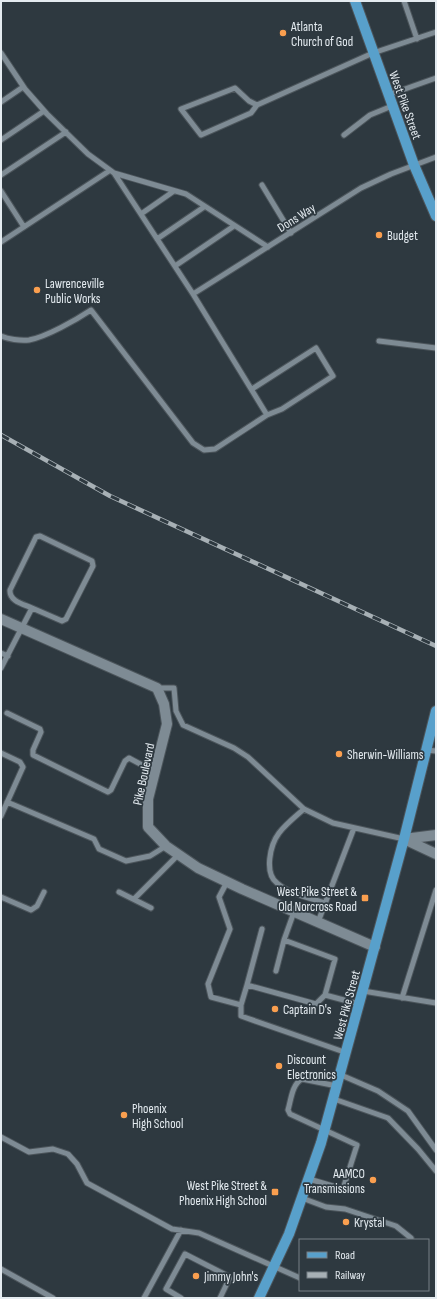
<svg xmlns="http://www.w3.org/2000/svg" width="437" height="1299" font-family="'Sofia Sans Condensed',sans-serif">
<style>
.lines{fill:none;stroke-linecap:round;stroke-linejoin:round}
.lane-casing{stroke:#4c555b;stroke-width:7}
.street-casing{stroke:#4c555b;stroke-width:12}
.secondary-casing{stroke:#4c555b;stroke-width:12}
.primary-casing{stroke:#4c555b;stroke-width:12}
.lane{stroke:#7e8b94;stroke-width:5}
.street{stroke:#7e8b94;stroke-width:10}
.secondary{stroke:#7e8b94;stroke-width:10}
.primary{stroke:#58a0cb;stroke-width:10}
.rail-casing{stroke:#a7b0b5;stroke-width:4.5}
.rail{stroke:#2e3940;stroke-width:3;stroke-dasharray:9;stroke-linecap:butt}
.poi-dot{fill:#fa9f4f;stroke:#2e3940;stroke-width:1.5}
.labels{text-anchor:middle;stroke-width:3.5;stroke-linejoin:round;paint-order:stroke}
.poi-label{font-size:13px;fill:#e4ebf0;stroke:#2e3940;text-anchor:start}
.street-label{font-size:13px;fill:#e4ebf0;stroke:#2e3940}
</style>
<rect width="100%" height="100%" fill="#2e3940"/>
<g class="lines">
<g class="lane-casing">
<path id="lane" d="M 404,1 L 417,39
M 1,53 L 25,89 L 47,114 L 88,154 L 114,173 L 193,294 L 267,415 L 215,449 L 204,450 L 193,443 L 91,310 C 76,320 46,337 29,340 C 20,341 8,339 1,336
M 388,95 L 436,78
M 1,102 L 23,87
M 257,105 L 249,101 L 235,88 L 181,109 L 201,135 L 251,113 L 257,105 L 373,53 L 436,32
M 344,135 L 370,115 L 392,106
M 1,140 L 44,111
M 114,173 L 186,194 L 268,247
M 1,175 L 66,132
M 262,185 L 291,233
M 1,191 L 24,227
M 141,214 L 174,191
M 157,239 L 204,207
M 1,242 L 109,171
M 175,266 L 234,226
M 193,294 L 361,188 L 391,174 L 436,157
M 379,341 L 436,348
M 252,389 L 316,348 L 333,376 L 282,409 L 267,415
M 1,653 L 8,656
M 1,668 L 32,608 L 62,621 L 66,619 L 93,566 L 92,561 L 40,536 L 36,537 L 10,590 C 9,601 23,604 32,608
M 157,688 L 174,688 L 176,711 L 183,725 L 234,748 L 248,757 L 304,809 L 333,823 L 404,839
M 7,713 L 40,729 L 41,732 L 33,750 L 33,755 L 108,792 L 111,790 L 125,761 L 129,758 L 155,772
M 426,750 L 436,751
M 1,753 L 20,762 L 23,767 L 1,816
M 7,802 L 94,839 L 99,849 L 126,861 L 150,856 L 166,846
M 304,809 C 295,817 286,824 279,833 C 270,845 264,873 277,883 C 289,894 310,898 325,903
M 227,882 L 219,897 L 230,929 L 208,984 L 211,997 L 241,1005
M 119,892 L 151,908
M 1,897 L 31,910 L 37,906 L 44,892
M 134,899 L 178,855
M 294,912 L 284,940 L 335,959 L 325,995 L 316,1004 L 247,985 L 241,1005 L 241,1016 L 347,1053
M 318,922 L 354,828
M 276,971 L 284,940
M 247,985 L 262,929
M 363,991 L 436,1003
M 325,995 L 359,1004
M 402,998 L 436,890
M 341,1075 L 378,1091 L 408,1111 L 436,1150
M 334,1099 L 388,1118 L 418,1149 L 436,1171
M 1,1137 L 29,1152 L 53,1149 L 68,1154 L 77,1164 L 87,1183 L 172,1229 L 199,1233 L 300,1278
M 309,1179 L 343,1189 L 357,1145 L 290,1114 L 288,1110 C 291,1100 292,1084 302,1079 L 337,1086
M 302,1198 L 326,1207 L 345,1209 L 396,1226 L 411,1238
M 1,1269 L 53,1298
M 144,1298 L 181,1230
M 181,1298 L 166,1289 L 185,1254 L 230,1277 L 220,1298"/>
</g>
<g class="street-casing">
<path id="street" d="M 1,619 L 157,688 L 164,704 L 167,724 L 148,799 L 148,827 L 166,846 L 198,868 L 242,889 L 375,947"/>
</g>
<g class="secondary-casing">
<path id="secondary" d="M 404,839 L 436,854
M 404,839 L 436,835"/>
</g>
<g class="primary-casing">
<path id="primary" d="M 355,1 L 414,165 L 436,216
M 259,1298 L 289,1234 L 321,1143 L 404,839 L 436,711"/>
</g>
<use href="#lane" class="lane"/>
<use href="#street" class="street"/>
<use href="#secondary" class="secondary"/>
<use href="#primary" class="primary"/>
<g class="rail-casing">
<path id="rail" d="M 1,435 L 110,496 L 436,646"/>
</g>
<use href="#rail" class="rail"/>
</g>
<g class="poi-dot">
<circle cx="283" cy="33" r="4"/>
<circle cx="379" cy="235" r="4"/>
<circle cx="37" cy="290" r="4"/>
<circle cx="339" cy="754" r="4"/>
<rect x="361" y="894" width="8" height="8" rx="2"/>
<circle cx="275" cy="1009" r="4"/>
<circle cx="279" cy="1066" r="4"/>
<circle cx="124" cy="1115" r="4"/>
<circle cx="373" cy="1180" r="4"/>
<rect x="271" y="1188" width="8" height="8" rx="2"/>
<circle cx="346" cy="1222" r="4"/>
<circle cx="196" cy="1276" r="4"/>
</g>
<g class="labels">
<g class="poi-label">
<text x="291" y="31">Atlanta<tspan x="291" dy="15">Church of God</tspan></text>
<text x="387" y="240">Budget</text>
<text x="45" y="288">Lawrenceville<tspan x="45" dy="15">Public Works</tspan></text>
<text x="347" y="759">Sherwin-Williams</text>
<text x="357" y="896" text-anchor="end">West Pike Street &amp;<tspan x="357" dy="15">Old Norcross Road</tspan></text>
<text x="283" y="1014">Captain D's</text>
<text x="287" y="1064">Discount<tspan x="287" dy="15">Electronics</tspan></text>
<text x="132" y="1113">Phoenix<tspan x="132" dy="15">High School</tspan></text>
<text x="365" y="1178" text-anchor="end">AAMCO<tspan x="365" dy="15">Transmissions</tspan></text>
<text x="267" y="1190" text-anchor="end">West Pike Street &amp;<tspan x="267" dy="15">Phoenix High School</tspan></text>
<text x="354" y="1227">Krystal</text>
<text x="204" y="1281">Jimmy John's</text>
</g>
<g class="street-label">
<text transform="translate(406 105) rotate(70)" y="5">West Pike Street</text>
<text transform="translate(296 217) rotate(-32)" y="5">Dons Way</text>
<text transform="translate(143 774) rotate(-78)" y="5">Pike Boulevard</text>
<text transform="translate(346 1005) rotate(-75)" y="5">West Pike Street</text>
</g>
</g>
<rect width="437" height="1299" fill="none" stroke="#e4ebf0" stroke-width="4"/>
<rect x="299" y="1239" width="130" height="52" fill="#2e3940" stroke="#778086"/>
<rect x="307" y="1252" width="20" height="6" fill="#58a0cb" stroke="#778086"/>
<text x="335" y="1259" font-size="12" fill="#e4ebf0">Road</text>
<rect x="307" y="1272" width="20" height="6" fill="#a7b0b5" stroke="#778086"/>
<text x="335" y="1279" font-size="12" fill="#e4ebf0">Railway</text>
</svg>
